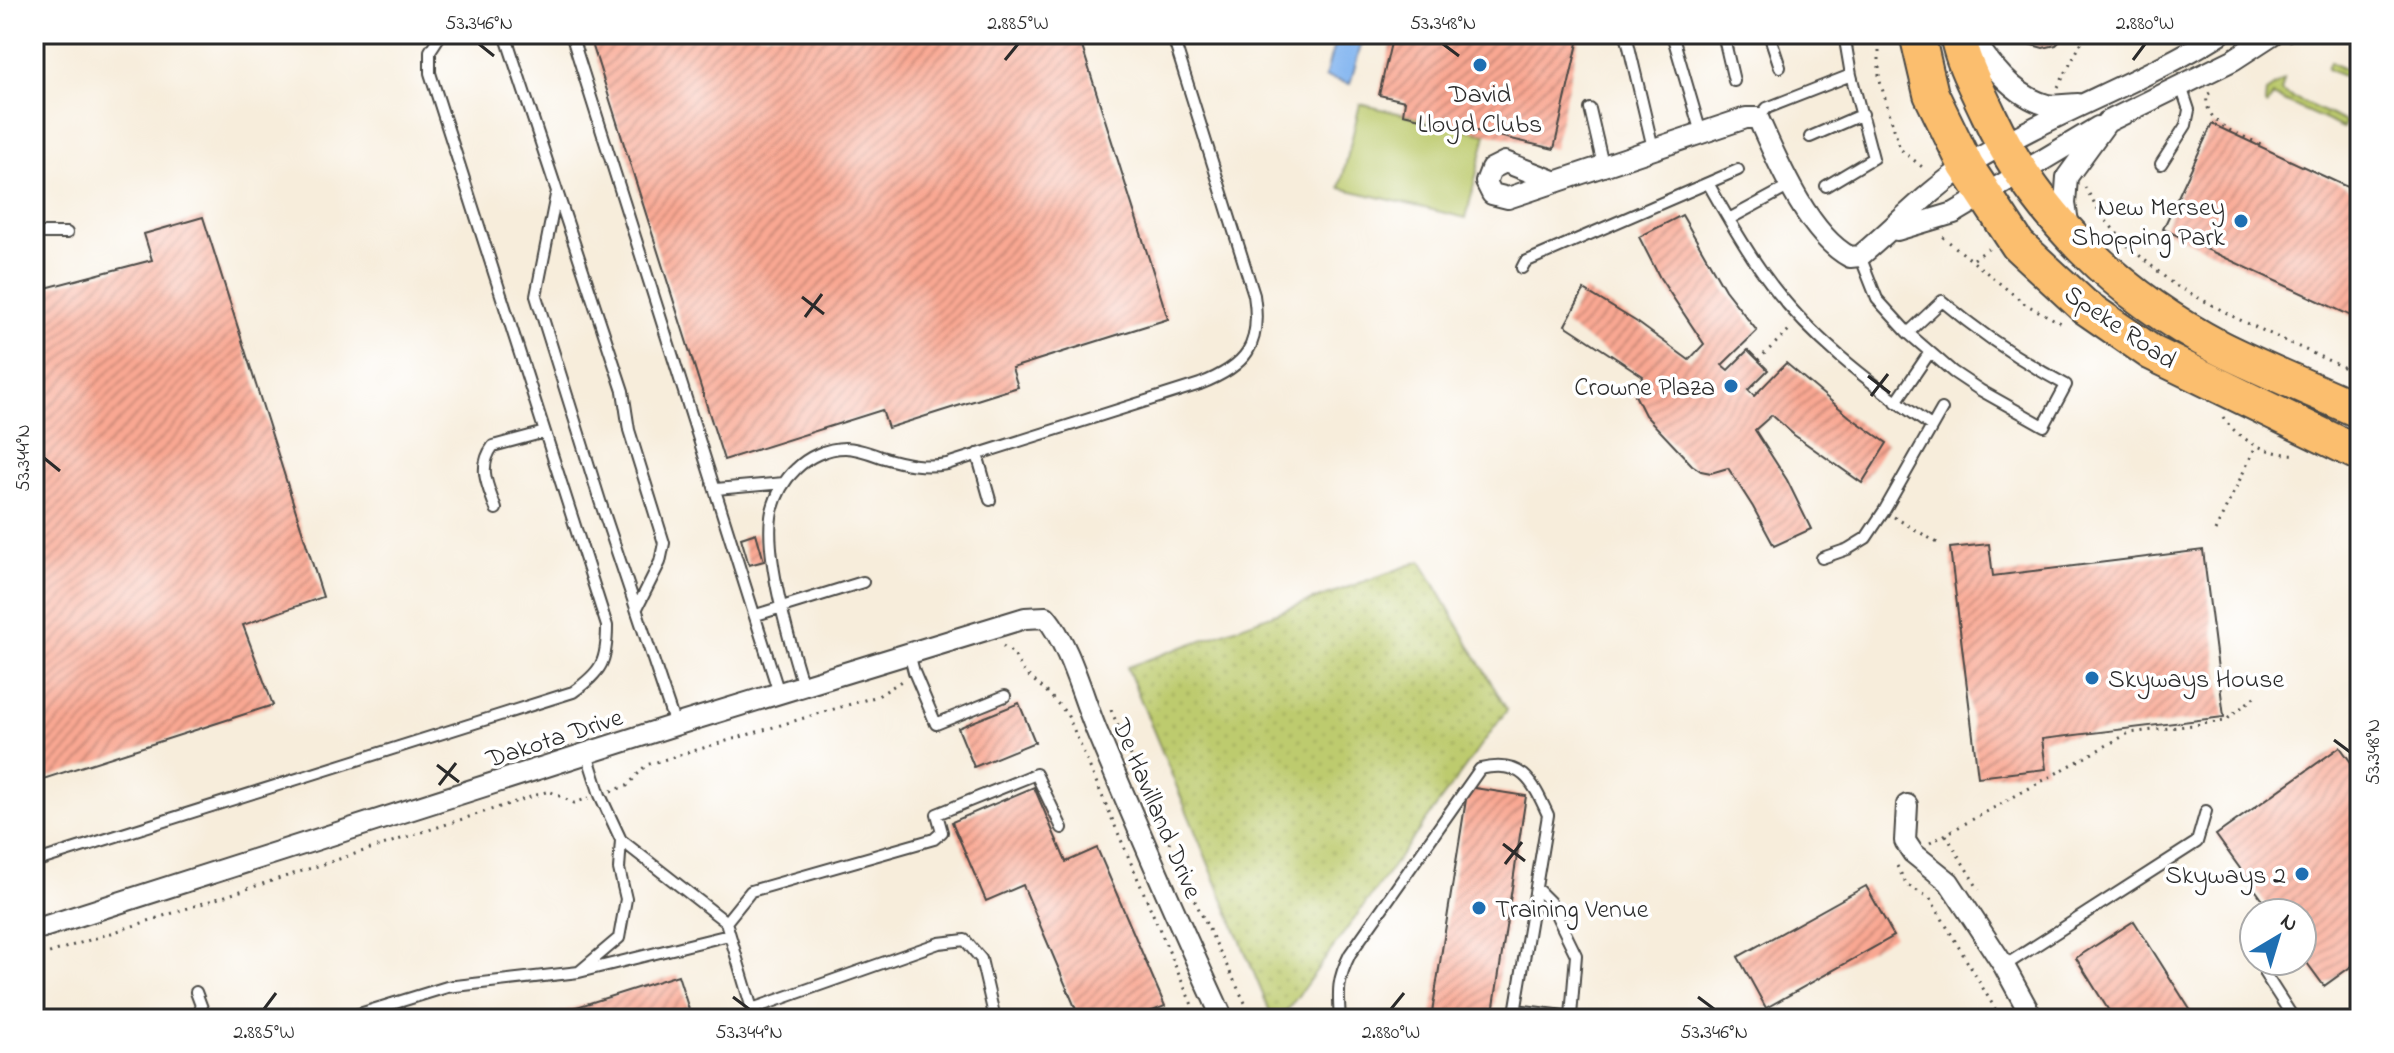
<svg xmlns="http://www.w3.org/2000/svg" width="2394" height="1053" font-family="'Indie Flower',sans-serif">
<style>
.grass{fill:url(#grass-dots);stroke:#747b4c;stroke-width:2}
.garden{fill:#bdcb6e;stroke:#747b4c;stroke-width:2}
.water{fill:#84b6f0;stroke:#58708e;stroke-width:2}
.building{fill:url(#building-hatch)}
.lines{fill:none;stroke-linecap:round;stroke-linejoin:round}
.service-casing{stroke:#4a4845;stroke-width:14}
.minor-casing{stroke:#4a4845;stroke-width:24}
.trunk-casing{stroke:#4a4845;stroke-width:38}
.path{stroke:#4a4845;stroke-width:3;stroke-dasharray:2 6;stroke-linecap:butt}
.service{stroke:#fff;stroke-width:10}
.minor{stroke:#fff;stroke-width:20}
.trunk{stroke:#fbbe6e;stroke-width:34}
.ticks{fill:none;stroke:#2b2b2b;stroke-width:3}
.poi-dot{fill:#1f6fb2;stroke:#fff;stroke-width:3}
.labels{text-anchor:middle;stroke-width:7;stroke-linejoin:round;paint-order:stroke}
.poi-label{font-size:26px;fill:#2b2b2b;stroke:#fff;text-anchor:end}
.street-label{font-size:26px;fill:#2b2b2b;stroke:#fff}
.neatline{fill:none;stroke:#2b2b2b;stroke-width:3}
.ticks-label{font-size:20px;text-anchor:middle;fill:#2b2b2b}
</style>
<defs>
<pattern id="grass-dots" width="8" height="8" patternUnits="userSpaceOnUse" patternTransform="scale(2)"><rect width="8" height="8" fill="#bdcb6e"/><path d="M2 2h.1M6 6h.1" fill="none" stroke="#a3ae5f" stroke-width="1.8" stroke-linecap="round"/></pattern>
<pattern id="building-hatch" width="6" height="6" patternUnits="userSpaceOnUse" patternTransform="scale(2)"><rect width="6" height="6" fill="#f9a792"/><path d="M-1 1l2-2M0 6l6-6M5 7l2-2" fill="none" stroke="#ca8877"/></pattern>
</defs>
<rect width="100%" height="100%" fill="#fff"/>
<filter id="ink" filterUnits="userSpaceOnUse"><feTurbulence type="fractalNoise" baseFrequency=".0125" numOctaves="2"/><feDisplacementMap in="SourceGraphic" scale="16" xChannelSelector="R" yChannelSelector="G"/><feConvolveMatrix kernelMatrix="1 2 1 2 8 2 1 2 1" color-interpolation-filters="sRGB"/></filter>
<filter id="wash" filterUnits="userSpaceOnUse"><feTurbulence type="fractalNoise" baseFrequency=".006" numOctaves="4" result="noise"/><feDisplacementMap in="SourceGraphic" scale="32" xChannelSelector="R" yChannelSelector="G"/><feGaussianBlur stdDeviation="1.8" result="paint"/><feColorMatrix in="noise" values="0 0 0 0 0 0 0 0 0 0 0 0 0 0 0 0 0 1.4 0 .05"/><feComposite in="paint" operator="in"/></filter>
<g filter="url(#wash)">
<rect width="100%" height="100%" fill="#f7eddb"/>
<path class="grass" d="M 2330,62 L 2360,76 L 2360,84 L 2327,69 Z
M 2284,80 L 2281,92 L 2346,122 L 2343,128 L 2273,96 L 2267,106 L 2265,104 L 2266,92 Z
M 1421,561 L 1507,710 L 1281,1019 L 1273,1019 L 1127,667 Z"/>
<path class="garden" d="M 1360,104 L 1486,134 L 1466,218 L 1340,188 Z"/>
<path class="water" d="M 1337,34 L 1364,35 L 1350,84 L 1325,77 Z"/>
<g id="blocks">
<path class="building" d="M 589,34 L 1078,34 L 1168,319 L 1012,368 L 1018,387 L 888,428 L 882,410 L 724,460 Z
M 1393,34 L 1580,34 L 1554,149 L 1403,114 L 1405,101 L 1379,95 Z
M 2019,34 L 2077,34 L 2075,37 L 2067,34 L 2056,45 L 2043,48 L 2029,44 Z
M 2212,124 L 2360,193 L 2360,320 L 2163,229 Z
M 1682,215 L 1725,290 L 1757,331 L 1722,365 L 1728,370 L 1748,350 L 1768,370 L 1748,390 L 1754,396 L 1786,363 L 1850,417 L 1887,443 L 1862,483 L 1794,435 L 1772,415 L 1755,430 L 1787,480 L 1811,529 L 1774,546 L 1753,507 L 1728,468 L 1711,473 L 1701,471 L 1692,465 L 1645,415 L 1635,395 L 1637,385 L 1643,376 L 1565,325 L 1584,290 L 1637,322 L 1689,360 L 1704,344 L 1660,278 L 1639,237 Z
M 203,217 L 323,597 L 243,625 L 273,705 L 34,782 L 34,291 L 152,260 L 144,234 Z
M 756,533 L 764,561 L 749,565 L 741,538 Z
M 1989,544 L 1993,576 L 2203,550 L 2224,717 L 2042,739 L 2046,769 L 1978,777 L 1950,548 Z
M 1019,703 L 1035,742 L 974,767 L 958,728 Z
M 2340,747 L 2360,775 L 2360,960 L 2324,986 L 2302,956 L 2302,913 L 2272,913 L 2216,835 Z
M 1034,787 L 1066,862 L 1097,848 L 1165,1006 L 1133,1019 L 1080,1019 L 1023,885 L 986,901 L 952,822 Z
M 1468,787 L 1526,796 L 1492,1019 L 1431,1019 Z
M 1866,886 L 1894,936 L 1766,1008 L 1738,957 Z
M 2134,921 L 2196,1019 L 2114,1019 L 2076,958 Z
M 678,975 L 692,1019 L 542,1019 L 542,1018 Z"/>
</g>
</g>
<g filter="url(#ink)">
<use href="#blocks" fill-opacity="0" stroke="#4a4845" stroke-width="2"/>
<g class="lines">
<g class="service-casing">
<path id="service" d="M 505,34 L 623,391 L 629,430 L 664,543 L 660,562 L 637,608
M 571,34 L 779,693
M 1626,34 L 1653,148
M 1672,34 L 1701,133
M 1723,34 L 1734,81
M 1764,34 L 1770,37 L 1780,67
M 1590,109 L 1603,165
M 1758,118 L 1767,108 L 1851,75 L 1844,34
M 1810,137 L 1863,114
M 2161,164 L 2186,125 L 2189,110 L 2181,86
M 1708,183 C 1725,213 1742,244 1763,273 C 1807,336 1869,382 1931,426
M 1826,186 L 1873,158 L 1851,75
M 556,195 L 536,296 L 600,501 L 675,725
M 1729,219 L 1790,186
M 34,233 L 67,233
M 1860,256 L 1877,299 L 1908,333 L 1953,372 L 1980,390 L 2044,426 L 2066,385 C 2021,361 1981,334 1942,301 L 1908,333
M 1522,268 L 1525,262 L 1738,170
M 1896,402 L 1930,352
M 977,454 L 990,500
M 716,489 L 784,483
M 496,509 C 488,486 477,468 493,446 L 545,432
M 1822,558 L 1848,549 L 1866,538 L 1884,511 L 1942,409
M 756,615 L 863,582
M 909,653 L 914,672 L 936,724 L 1005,696
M 803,686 C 790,643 763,554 772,511 C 776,496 784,480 796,469 C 808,457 827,448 845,448 C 857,448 870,453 881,457 C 904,464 924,468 947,464 L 1200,384 C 1246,366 1262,346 1254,295 L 1172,34
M 587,754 L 600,795 L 621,840 L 726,922 L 755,1019
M 34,862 L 573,692 C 602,671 607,662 607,626 L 430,73 L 430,51 L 441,34
M 1537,889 L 1550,902 L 1576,955 L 1571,1016
M 726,922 L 751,891 L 934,839 L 942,832 L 937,814 L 1036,774 L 1062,828
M 2004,966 L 2197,842 L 2206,811
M 580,971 L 619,938 L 626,899 L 619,869 L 621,840
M 2265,974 L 2294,1019
M 196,992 L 206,1019
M 752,1009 L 939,943 L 965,940 L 981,959 L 995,1019
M 1516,1010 L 1589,1019
M 343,1019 L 447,987 L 579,972 L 729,935
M 1340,1019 C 1338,991 1337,980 1350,954 L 1480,769 C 1522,759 1532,780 1548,815 L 1514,1019"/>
</g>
<g class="minor-casing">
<path id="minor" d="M 1970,34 C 1988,62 2013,96 2047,105 C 2056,107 2069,104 2078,104
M 1554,181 L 1505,162 L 1491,169 L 1486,182 L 1492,194 L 1508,198 L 1746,118 L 1758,118 C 1777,160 1808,235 1850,257 L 1860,256 C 1896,226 1929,190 1968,165 C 2048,114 2140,84 2220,34
M 2069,228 L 2065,204 L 2067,177 L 2107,122 L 2233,60 L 2273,34
M 1897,230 L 1954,213 L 2098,127
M 1907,805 L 1905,841 L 1913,853 L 1949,882 L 2004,966 L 2033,1019
M 34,930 L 675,725 L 1025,618 L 1046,617 C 1071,648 1082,697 1098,734 C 1138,829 1179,924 1223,1019"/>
</g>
<g class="trunk-casing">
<path id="trunk" d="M 1917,34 L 1931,94 L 1966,166 L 2018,245 L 2084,306 L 2152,353 L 2360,454
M 1957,34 C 1962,62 1976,87 1988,113 C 2036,216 2120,296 2220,348 C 2266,371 2314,390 2360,411"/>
</g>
<path class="path" d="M 1879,34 L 1879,78 L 1900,149 L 1926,170
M 2289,41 L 2300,34
M 2058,87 L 2086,34
M 2210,93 L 2207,95 C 2203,125 2241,135 2263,145
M 2085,187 L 2102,216 L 2127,245 L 2173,284 L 2238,319 L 2360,375
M 1943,237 L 2025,304 L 2063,324
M 1974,259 L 1991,247
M 1758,360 L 1790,329
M 2223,417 C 2239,441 2270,456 2298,454
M 1894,517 L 1941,545
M 2215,531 L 2256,446
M 1003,646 L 1013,653 L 1024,672 L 1046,691 L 1067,714 L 1198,1019
M 1111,710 L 1194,899 L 1253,1019
M 611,791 L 627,786 L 646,765 L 878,696 L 903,680
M 1946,835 L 1979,890
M 1930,843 L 2129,733 L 2225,721 L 2258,694
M 1897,866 L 1907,885 L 1930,898 L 2001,1019
M 34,958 L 549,791 L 574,803 L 589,798
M 2051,1009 L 2057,1019"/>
<use href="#service" class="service"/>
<use href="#minor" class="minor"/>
<use href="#trunk" class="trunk"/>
</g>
</g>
<path class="ticks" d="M 479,44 L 494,56M 1443,44 L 1459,56M 1005,60 L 1018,44M 2133,60 L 2145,44M 802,297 L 824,314M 805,317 L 822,294M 1868,376 L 1890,393M 1871,396 L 1888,374M 44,458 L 60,471M 2334,740 L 2350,752M 437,765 L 459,782M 439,785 L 456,763M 1503,844 L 1525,861M 1505,864 L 1522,842M 733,997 L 749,1009M 1698,997 L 1714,1009M 264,1009 L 276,993M 1391,1009 L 1404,993"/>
<g class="poi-dot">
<circle cx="1480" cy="65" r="8"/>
<circle cx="2241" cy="221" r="8"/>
<circle cx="1731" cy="386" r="8"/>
<circle cx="2092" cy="678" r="8"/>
<circle cx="2302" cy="874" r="8"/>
<circle cx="1479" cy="908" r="8"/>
</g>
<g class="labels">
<g class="poi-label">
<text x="1480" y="102" text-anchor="middle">David<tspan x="1480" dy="30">Lloyd Clubs</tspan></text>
<text x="2225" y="215">New Mersey<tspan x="2225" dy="30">Shopping Park</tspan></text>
<text x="1715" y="395">Crowne Plaza</text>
<text x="2108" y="687" text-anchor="start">Skyways House</text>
<text x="2286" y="883">Skyways 2</text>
<text x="1495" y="917" text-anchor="start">Training Venue</text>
</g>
<g class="street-label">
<text transform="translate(2121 326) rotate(34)" y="9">Speke Road</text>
<text transform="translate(554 737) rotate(-18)" y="9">Dakota Drive</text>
<text transform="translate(1158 808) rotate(67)" y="9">De Havilland Drive</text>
</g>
</g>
<rect width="2394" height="1053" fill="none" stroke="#fff" stroke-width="88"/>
<g transform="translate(2278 937) rotate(38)"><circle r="38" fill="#ffffff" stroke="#aaaaaa" stroke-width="2"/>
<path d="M0-6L14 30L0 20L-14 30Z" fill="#1f6fb2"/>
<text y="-12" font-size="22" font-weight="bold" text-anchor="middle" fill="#2b2b2b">N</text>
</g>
<rect x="44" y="44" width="2306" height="965" class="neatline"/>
<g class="ticks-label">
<text x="479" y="29">53.346°N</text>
<text x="1018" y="29">2.885°W</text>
<text x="1443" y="29">53.348°N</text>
<text x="2145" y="29">2.880°W</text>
<text transform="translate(22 458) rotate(-90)" y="7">53.344°N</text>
<text transform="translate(2372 752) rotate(-90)" y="7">53.348°N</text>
<text x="264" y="1038">2.885°W</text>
<text x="749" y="1038">53.344°N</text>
<text x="1391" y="1038">2.880°W</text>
<text x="1714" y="1038">53.346°N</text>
</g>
</svg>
